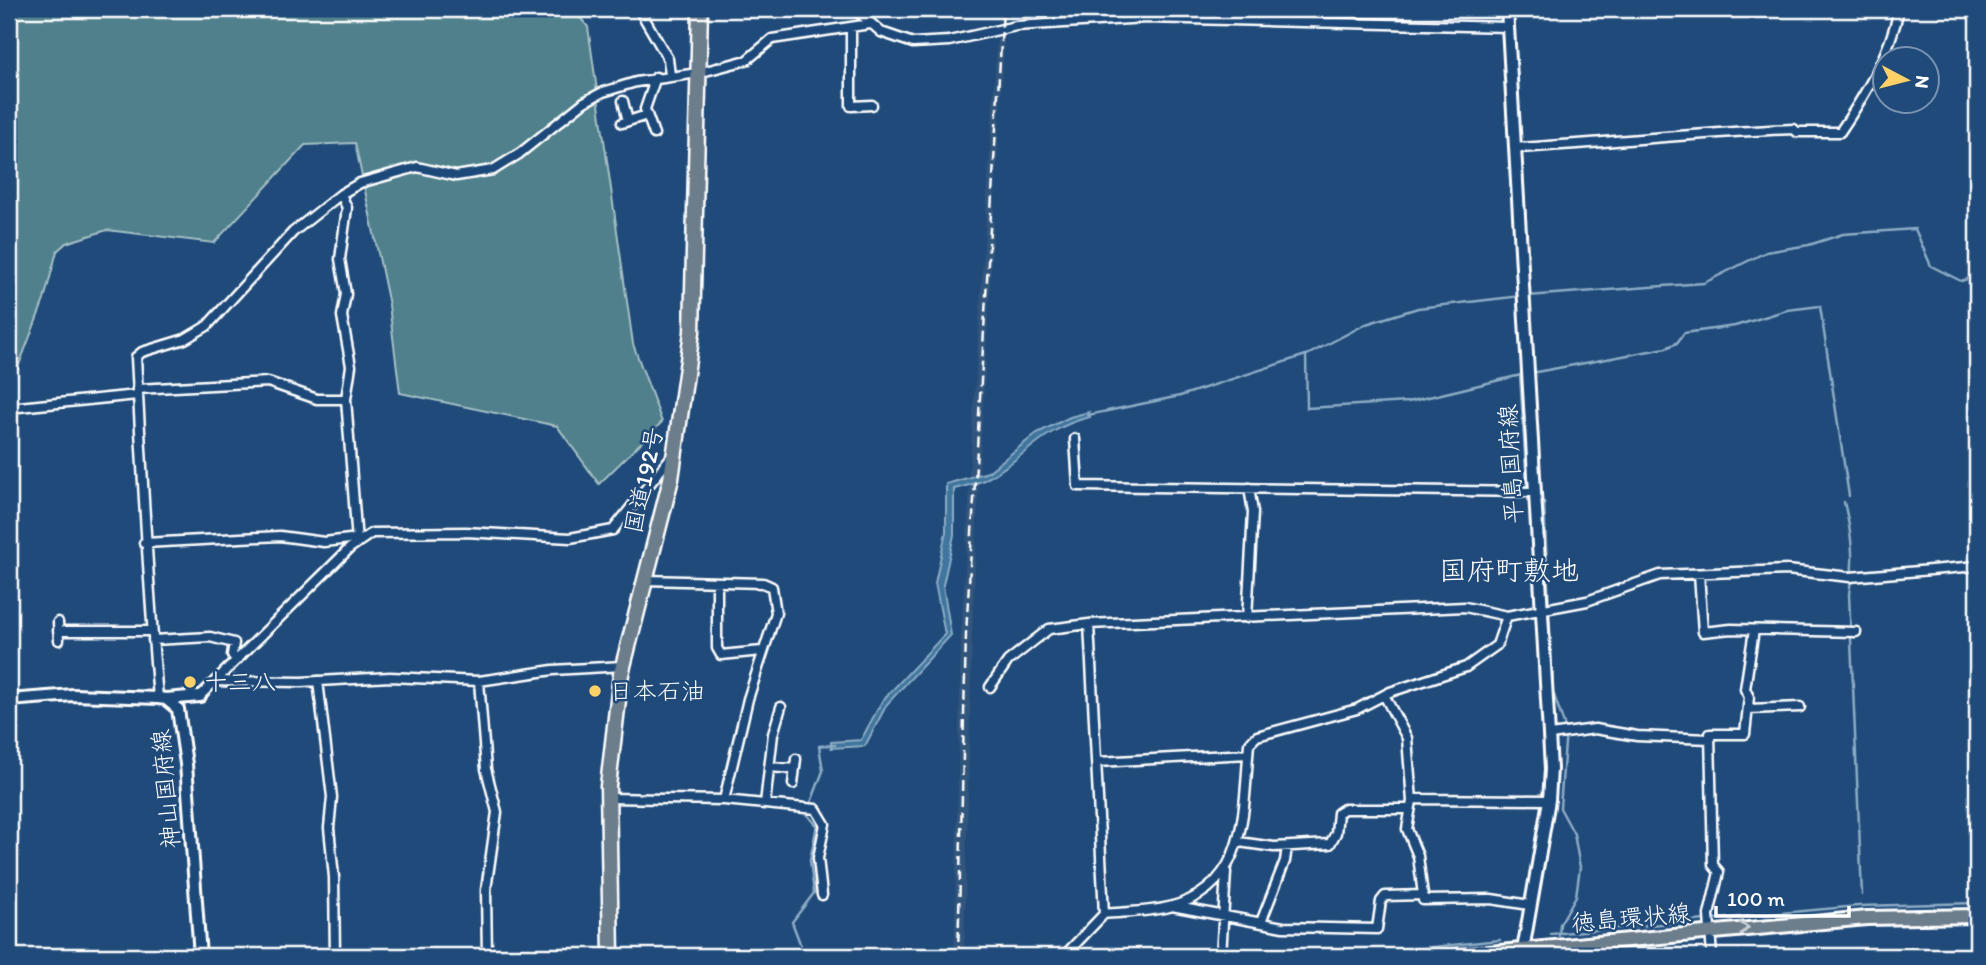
<svg xmlns="http://www.w3.org/2000/svg" width="1986" height="965" font-family="Itim,'Klee One',sans-serif">
<style>
.built{fill:#32557b}
.green{fill:#4f808b;stroke:#a7c0c5;stroke-width:2}
.water{fill:#41759e;stroke:#8dacc5;stroke-width:2}
.lines{fill:none;stroke-linecap:round;stroke-linejoin:round}
.stream{stroke:#8dacc5;stroke-width:2.5}
.street-casing{stroke:#fff;stroke-width:13}
.secondary-casing{stroke:#fff;stroke-width:16}
.primary-casing{stroke:#fff;stroke-width:18}
.highway-casing{stroke:#fff;stroke-width:19}
.street{stroke:#1f4a7a;stroke-width:8}
.secondary{stroke:#1f4a7a;stroke-width:10}
.primary{stroke:#6c7d8b;stroke-width:12}
.highway{stroke:#6c7d8b;stroke-width:14}
.rail{stroke:#fff;stroke-width:2.5;stroke-dasharray:10 5;stroke-linecap:butt}
.oneway{stroke:#ccd2d6}
.poi-dot{fill:#ffd166;stroke:#1f4a7a;stroke-width:2.5}
.labels{text-anchor:middle;stroke-width:5;stroke-linejoin:round;paint-order:stroke}
.street-label{font-size:24px;fill:#fff;stroke:#1f4a7a}
.poi-label{font-size:24px;fill:#fff;stroke:#1f4a7a;text-anchor:start}
.quarter-label{font-size:28px;fill:#fff;stroke:#1f4a7a}
</style>
<rect width="100%" height="100%" fill="#1f4a7a"/>
<filter id="ink" filterUnits="userSpaceOnUse"><feTurbulence type="fractalNoise" baseFrequency=".0143" numOctaves="2"/><feDisplacementMap in="SourceGraphic" scale="14" xChannelSelector="R" yChannelSelector="G"/><feConvolveMatrix kernelMatrix="1 2 1 2 8 2 1 2 1" color-interpolation-filters="sRGB"/></filter>
<g filter="url(#ink)">
<path class="built" d="M 999,9 L 1006,9 L 979,475 L 969,478 Z
M 979,481 L 972,635 L 964,956 L 954,956 L 961,635 L 970,485 Z"/>
<path class="green" d="M 9,9 L 573,9 L 588,27 L 633,344 L 662,422 L 599,484 L 557,426 L 400,393 L 389,305 L 355,143 L 305,145 L 214,243 L 107,230 L 66,243 L 57,251 L 44,300 L 9,391 Z"/>
<path class="water" d="M 1089,412 L 1090,417 C 1040,429 1025,459 986,479 C 976,484 965,486 954,489 L 954,535 L 943,585 L 951,635 L 887,704 L 865,746 L 831,748 L 831,742 L 861,740 L 882,701 L 945,634 L 935,583 L 946,532 L 946,484 L 988,472 L 1037,433 L 1070,417 Z"/>
<g class="lines">
<path class="stream" d="M 1527,296 L 1704,283 L 1766,252 L 1809,245 L 1843,234 L 1915,229 L 1931,266 L 1961,281 L 1977,276
M 1306,355 L 1307,408 L 1408,402 L 1525,374
M 1531,373 L 1666,348 L 1677,343 L 1684,333 L 1735,326 L 1787,310 L 1820,306 L 1849,496
M 1520,375 L 1527,487
M 1088,415 L 1180,396 L 1309,354 L 1366,324 L 1418,308 L 1521,296
M 1544,502 L 1553,692 L 1566,730 L 1560,808 L 1574,834 L 1580,867 L 1576,896 L 1560,924 L 1559,936
M 1844,502 C 1852,535 1855,561 1849,594 L 1862,895
M 810,805 L 823,771 L 819,746 L 835,745
M 1551,934 L 1858,906 L 1977,903
M 795,956 L 801,946 L 792,922 L 814,893 L 810,860 L 817,825 L 807,815 L 808,811
M 1347,956 L 1500,940"/>
<g class="street-casing">
<path id="street" d="M 639,9 L 668,59 L 670,75
M 855,9 L 881,32 L 913,43 L 949,41 L 1016,26 L 1146,18 L 1508,27
M 851,27 L 851,106 L 872,105
M 623,101 L 628,121
M 622,123 L 647,115
M 654,134 L 645,109 L 656,77
M 1515,148 C 1608,143 1700,132 1794,129 L 1797,132 L 1840,132 C 1865,95 1890,54 1899,9
M 341,194 L 347,208 L 340,259 L 346,294 L 342,316 L 351,366 L 346,399 L 357,542
M 137,389 L 268,382 L 317,399 L 346,399
M 9,408 L 137,395
M 1075,439 L 1078,486 L 1534,492
M 144,543 L 280,536 L 324,542 L 350,539 L 357,542
M 1699,574 L 1703,632 L 1731,629 L 1856,632
M 645,580 L 763,583 L 772,587 L 776,613 L 748,699 L 724,800
M 717,582 L 717,648 L 721,655 L 762,651
M 1247,618 L 1253,512 L 1249,488
M 58,622 L 59,640
M 58,631 L 152,631
M 153,640 L 210,637 L 234,643 L 232,655 L 237,660
M 216,681 L 301,682 L 390,677 L 479,681 L 553,670 L 623,666
M 318,681 L 332,797 L 329,828 L 334,877 L 335,956
M 479,681 L 486,769 L 497,812 L 486,890 L 487,956
M 990,687 L 1008,661 L 1049,629 L 1089,624
M 1384,695 L 1407,738 L 1412,801
M 200,696 L 350,548 L 372,533 L 466,532 L 570,538 L 613,530 L 671,457
M 158,698 C 148,585 142,471 136,357 L 142,352 L 185,339 L 207,326 L 293,232 L 341,194 L 360,183 L 417,167 L 456,176 L 493,170 L 519,154 L 584,102 L 603,92 L 636,82 L 698,73 L 747,60 L 772,39 L 870,24
M 1748,709 L 1800,707
M 1550,735 L 1595,729 L 1637,736 L 1710,739
M 1098,762 L 1248,754
M 769,767 L 795,769
M 793,784 L 796,759
M 608,798 L 724,800 L 816,809 L 825,824 L 818,858 L 822,895
M 765,804 L 773,734 L 781,707
M 1239,842 L 1274,847 L 1330,844 L 1336,833 L 1338,813 L 1344,809 L 1410,809
M 1423,895 L 1423,900 L 1491,899 L 1530,905
M 1172,906 L 1283,927 L 1377,929 L 1381,901 L 1385,896 L 1423,895 L 1418,856 L 1407,829 L 1412,801 L 1416,799 L 1549,800
M 1104,914 L 1089,624 L 1465,607 L 1507,616
M 1261,922 L 1285,861 L 1287,847
M 1064,956 L 1104,914 C 1125,912 1149,912 1169,907 C 1249,887 1243,811 1249,744 L 1257,736 L 1357,709 L 1390,692 L 1466,667 L 1497,645 L 1507,616 L 1587,601 L 1660,575 L 1787,570 L 1850,577 L 1977,566
M 1221,956 L 1226,872
M 1712,956 L 1709,915 L 1719,872 L 1713,865 L 1710,734 L 1745,734 L 1749,697 L 1745,689 L 1754,630"/>
</g>
<g class="secondary-casing">
<path id="secondary" d="M 1507,9 L 1551,769 L 1549,800 L 1522,956
M 166,699 L 200,696
M 9,700 L 73,695 L 158,698 L 166,699 L 178,709 L 186,764 L 200,956"/>
</g>
<g class="primary-casing">
<path id="primary" d="M 1456,956 L 1867,918 L 1977,916"/>
</g>
<g class="highway-casing">
<path id="highway" d="M 611,956 L 608,786 L 621,674 L 671,479 L 692,332 L 700,9"/>
</g>
<use href="#street" class="street"/>
<use href="#secondary" class="secondary"/>
<use href="#primary" class="primary"/>
<use href="#highway" class="highway"/>
<path class="rail" d="M 958,956 L 966,634 L 1003,9"/>
</g>
<defs><path id="oneway-chevron" d="M-2-3.5L2.5 0L-2 3.5" fill="none" stroke-width="1.6" stroke-linecap="round" stroke-linejoin="round" transform="scale(1.75)"/></defs>
<use class="oneway" href="#oneway-chevron" transform="translate(1744 928) rotate(-5)"/>
</g>
<g class="poi-dot">
<circle cx="190" cy="682" r="7"/>
<circle cx="595" cy="691" r="7"/>
</g>
<g class="labels">
<g class="street-label">
<text transform="translate(1511 464) rotate(-93)" y="8">平島国府線</text>
<text transform="translate(644 480) rotate(-78)" y="8">国道192号</text>
<text transform="translate(166 789) rotate(-95)" y="8">神山国府線</text>
<text transform="translate(1631 918) rotate(-5)" y="8">徳島環状線</text>
</g>
<g class="poi-label">
<text x="204" y="690">十三八</text>
<text x="609" y="699">日本石油</text>
</g>
<g class="quarter-label">
<text x="1509" y="580">国府町敷地</text>
</g>
</g>
<rect width="1986" height="965" fill="none" stroke="#1f4a7a" stroke-width="35"/>
<rect x="18" y="18" width="1951" height="930" fill="none" stroke="#fff" stroke-width="2.5" filter="url(#ink)"/>
<g transform="translate(1906 80) rotate(97)"><circle r="33" fill="#1f4a7a" stroke="#7992af" stroke-width="2"/>
<path d="M0-5L12 26L0 18L-12 26Z" fill="#ffd166"/>
<text y="-10" font-size="19" font-weight="bold" text-anchor="middle" fill="#ffffff">N</text>
</g>
<path d="M1716 906v10h133v-10" fill="none" stroke="#ffffff" stroke-width="3.5"/>
<text x="1727" y="906" font-size="21" fill="#ffffff" stroke="#1f4a7a" stroke-width="5" paint-order="stroke">100 m</text>
</svg>
